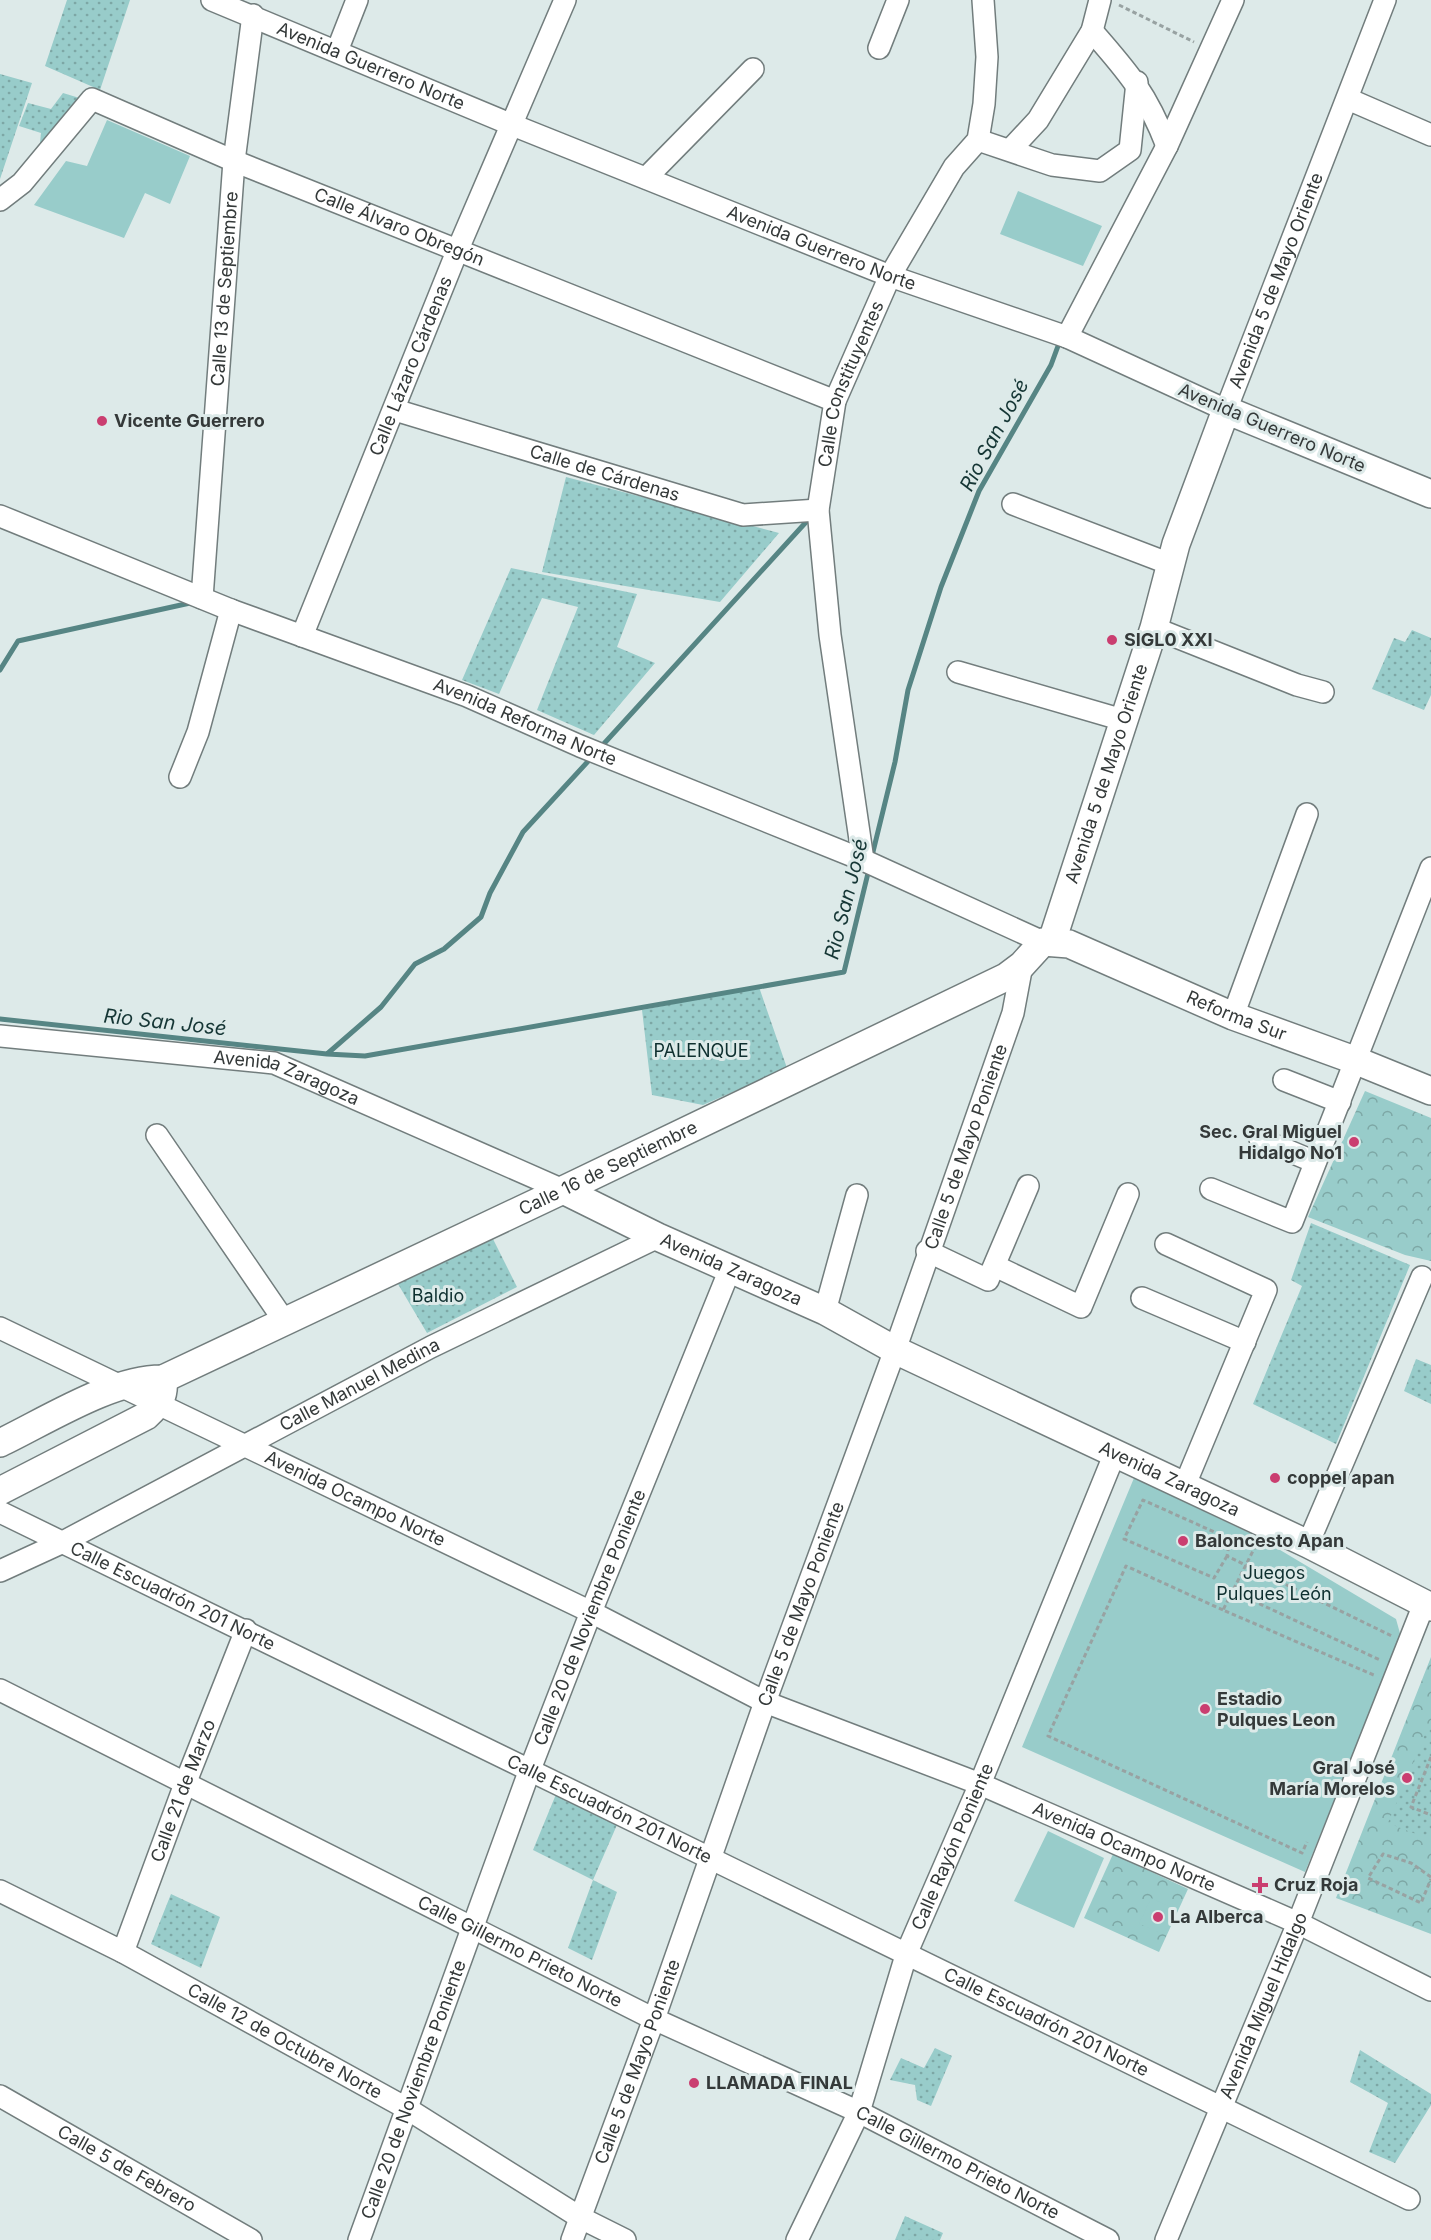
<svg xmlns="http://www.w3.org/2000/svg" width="1431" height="2240" font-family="Inter,sans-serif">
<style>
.park{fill:url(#park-crowns)}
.garden{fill:url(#garden-dots)}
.pitch{fill:#98ccca}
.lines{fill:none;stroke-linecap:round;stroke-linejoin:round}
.stream{stroke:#568584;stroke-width:5}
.minor-casing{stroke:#727d7d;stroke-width:24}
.major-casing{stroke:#727d7d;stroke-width:30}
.path{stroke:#98a2a2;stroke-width:3;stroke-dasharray:4.5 3;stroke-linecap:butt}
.minor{stroke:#fff;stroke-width:21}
.major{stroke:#fff;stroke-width:27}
.poi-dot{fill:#ca3e70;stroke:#ddeae9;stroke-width:2}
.labels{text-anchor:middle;stroke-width:6;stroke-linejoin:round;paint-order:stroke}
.street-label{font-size:18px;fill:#343939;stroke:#ddeae9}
.poi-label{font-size:18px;font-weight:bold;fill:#343939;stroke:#ddeae9;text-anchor:start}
.park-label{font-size:18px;fill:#0e2f2f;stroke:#ddeae9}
.water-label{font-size:20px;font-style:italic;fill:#153635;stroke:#ddeae9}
</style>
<defs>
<pattern id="park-crowns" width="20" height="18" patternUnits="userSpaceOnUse" patternTransform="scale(1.5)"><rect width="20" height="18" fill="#98ccca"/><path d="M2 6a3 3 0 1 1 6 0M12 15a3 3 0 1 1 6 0" fill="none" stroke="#7da7a5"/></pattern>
<pattern id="garden-dots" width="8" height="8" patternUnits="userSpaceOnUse" patternTransform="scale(1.5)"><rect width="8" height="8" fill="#98ccca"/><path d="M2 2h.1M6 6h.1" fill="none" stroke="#7da7a5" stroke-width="1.8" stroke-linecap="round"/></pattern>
</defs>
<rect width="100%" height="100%" fill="#ddeae9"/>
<path class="park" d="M 1365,1091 L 1431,1118 L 1431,1261 L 1405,1255 L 1308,1217 Z
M 1431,1657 L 1431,1934 L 1336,1898 Z
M 1113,1854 L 1188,1889 L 1159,1952 L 1084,1918 Z"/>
<path class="garden" d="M 67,0 L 130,0 L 100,90 L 45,66 Z
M 0,74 L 32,83 L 0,179 Z
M 63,93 L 86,100 L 49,146 L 40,143 L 41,133 L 19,126 L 28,103 L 51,109 Z
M 566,477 L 779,533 L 720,602 L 542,572 Z
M 511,568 L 637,594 L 617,647 L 655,663 L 594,735 L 537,710 L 578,607 L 542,598 L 499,694 L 462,680 Z
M 1412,630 L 1431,638 L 1431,695 L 1424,710 L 1372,689 L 1394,638 L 1405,642 Z
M 759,987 L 787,1068 L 703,1105 L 652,1095 L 642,1010 Z
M 1311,1223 L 1410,1265 L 1336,1444 L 1253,1404 L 1302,1286 L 1291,1280 Z
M 493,1239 L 517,1287 L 427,1333 L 398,1284 Z
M 1416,1359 L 1431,1365 L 1431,1404 L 1404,1391 Z
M 1431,1720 L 1431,1830 L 1426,1838 L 1388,1823 Z
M 559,1787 L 620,1818 L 593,1880 L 617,1892 L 592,1960 L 568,1948 L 593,1880 L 533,1850 Z
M 171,1894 L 220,1917 L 201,1968 L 151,1944 Z
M 935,2048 L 952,2056 L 931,2106 L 917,2100 L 915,2085 L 890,2080 L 901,2058 L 924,2068 Z
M 1360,2050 L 1431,2094 L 1431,2105 L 1395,2163 L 1369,2152 L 1388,2103 L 1350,2082 Z
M 905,2216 L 943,2233 L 940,2240 L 895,2240 Z"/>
<path class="pitch" d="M 107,120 L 190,156 L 170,204 L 145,193 L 124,238 L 34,205 L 66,161 L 87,166 Z
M 1018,191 L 1102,226 L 1083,266 L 1000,234 Z
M 1134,1478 L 1260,1538 L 1396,1619 L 1401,1637 L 1305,1872 L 1022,1747 Z
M 1048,1831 L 1104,1858 L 1074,1928 L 1014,1901 Z
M 1151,1898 L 1177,1910 L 1166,1935 L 1139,1924 Z"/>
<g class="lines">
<path class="stream" d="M 0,670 L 18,641 L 190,603
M 600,748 L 807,521
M 871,860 L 895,762 L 908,690 L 941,587 L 979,491 L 1051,365 L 1058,346
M 0,1019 L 327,1054 L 381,1007 L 415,964 L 444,949 L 481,917 L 490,893 L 523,832 L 592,757
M 327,1054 L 365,1056 L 844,972 L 869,869"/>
<g class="minor-casing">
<g id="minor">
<path id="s1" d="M 212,0 L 510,124 L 890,276 L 1067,337 L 1226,410 L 1385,0"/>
<path d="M 1092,31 C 1128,72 1147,94 1167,146"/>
<path d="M 879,48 L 898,0"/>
<path d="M 337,51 L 357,0"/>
<path d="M 1348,99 L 1431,135"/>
<path d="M 978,140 L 1052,165 L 1100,171 L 1130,150 L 1137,82"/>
<path d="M 1011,149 L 1038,120 L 1092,31 L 1100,0"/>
<path d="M 646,178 L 753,69"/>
<path id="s2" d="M 0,200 L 22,183 L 92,99 L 234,161 L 835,401"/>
<path d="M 1067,337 L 1167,146 L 1233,0"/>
<path id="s3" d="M 395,410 L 743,515 L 818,510"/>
<path d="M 1013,504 L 1170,564"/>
<path id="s4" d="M 0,516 L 231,610 L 467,696 L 580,746 L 863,860 L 1043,942"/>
<path id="s5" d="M 202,598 L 234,161 L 253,15"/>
<path d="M 1154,628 L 1297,685 L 1323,692"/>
<path id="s6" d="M 302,636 L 458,249 L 565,0"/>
<path d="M 958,672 L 1123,720"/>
<path d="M 180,777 L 198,732 L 231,610"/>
<path id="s7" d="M 863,860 L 830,635 L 818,510 L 835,401 L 890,276 L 954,167 L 978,140 L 984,104 L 987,57 L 983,0"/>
<path d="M 1233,1016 L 1307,814"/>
<path id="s8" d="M 0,1036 L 274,1063 L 563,1190"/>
<path d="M 1284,1080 L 1340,1102"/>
<path d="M 157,1135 L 285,1322"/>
<path d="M 1260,1139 L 1315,1162"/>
<path d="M 1211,1189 L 1292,1222 L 1431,868"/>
<path d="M 1166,1244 L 1266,1290 L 1184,1487"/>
<path d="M 927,1251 L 988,1280 L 1028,1186"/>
<path d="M 995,1266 L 1081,1307 L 1128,1194"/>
<path d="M 1142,1298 L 1245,1342"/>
<path d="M 825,1311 L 857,1195"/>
<path id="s9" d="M 0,1328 L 591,1612 L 765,1702 L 980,1784 L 1298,1923 L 1431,1990"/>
<path id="s10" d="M 0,1512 L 1409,2199"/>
<path d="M 1308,1544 L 1422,1277"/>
<path id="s11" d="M 0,1571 L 61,1543 L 431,1347 L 658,1237"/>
<path id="s12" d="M 0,1690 L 654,2019 L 859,2112 L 1108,2240"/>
<path id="s13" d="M 0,1891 L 123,1952 L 406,2108 L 581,2218 L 625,2240"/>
<path id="s14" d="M 123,1952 L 185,1784 L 246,1630"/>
<path id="s15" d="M 0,2096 L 251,2240"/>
<path id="s16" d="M 359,2240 L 529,1772 L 591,1612 L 730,1269"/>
<path id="s17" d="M 572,2240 L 654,2019 L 765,1702 L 895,1350 L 1013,1013 L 1022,965"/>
<path id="s18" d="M 797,2240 L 859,2112 L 907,1952 L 980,1784 L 1115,1453"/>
<path id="s19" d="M 1166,2240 L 1298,1923 L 1424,1604"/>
</g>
</g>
<g class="major-casing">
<g id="major">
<path id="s20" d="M 1052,941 L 1154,628 L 1176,544 L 1226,410 L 1431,494"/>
<path id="s21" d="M 563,1190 L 658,1237 L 825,1311 L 895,1350 L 1308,1544 L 1431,1607"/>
<path id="s22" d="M 0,1443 C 46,1421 113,1378 163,1379 L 563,1190 L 1006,977 L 1022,965 L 1043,942 L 1069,944 L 1233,1016 L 1357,1061 L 1431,1091"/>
<path d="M 0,1491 L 146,1416 C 159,1404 165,1397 163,1379"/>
</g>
</g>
<path class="path" d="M 1119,5 L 1194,42
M 1256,1545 L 1223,1610 L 1376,1676
M 1227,1556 L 1214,1578 L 1124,1539 L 1143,1500 L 1230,1539 L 1227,1556 L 1392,1636
M 1232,1591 L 1380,1660
M 1223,1610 L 1126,1566 L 1048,1736 L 1302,1853 L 1307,1842
M 1431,1757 L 1411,1807 L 1431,1815
M 1431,1877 L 1411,1863 L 1383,1854 L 1368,1878 L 1421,1903 L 1431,1879"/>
<use href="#minor" class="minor"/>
<use href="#major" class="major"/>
</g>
<g class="poi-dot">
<circle cx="102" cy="421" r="6"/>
<circle cx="1112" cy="640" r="6"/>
<circle cx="1354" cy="1142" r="6"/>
<circle cx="1275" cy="1478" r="6"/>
<circle cx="1183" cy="1541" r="6"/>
<circle cx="1205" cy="1709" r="6"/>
<circle cx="1407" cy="1778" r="6"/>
<path d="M1257 1876h6v6h6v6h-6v6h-6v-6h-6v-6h6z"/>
<circle cx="1158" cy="1917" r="6"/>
<circle cx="694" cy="2083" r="6"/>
</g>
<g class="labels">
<g class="street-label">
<text dy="6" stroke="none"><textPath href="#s1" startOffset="172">Avenida Guerrero Norte</textPath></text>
<text dy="6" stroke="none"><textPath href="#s2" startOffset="470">Calle Álvaro Obregón</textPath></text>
<text dy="6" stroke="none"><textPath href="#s1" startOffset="658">Avenida Guerrero Norte</textPath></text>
<text dy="6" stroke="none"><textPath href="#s1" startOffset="1233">Avenida 5 de Mayo Oriente</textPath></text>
<text dy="6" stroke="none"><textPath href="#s5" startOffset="310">Calle 13 de Septiembre</textPath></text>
<text dy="6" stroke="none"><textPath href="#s6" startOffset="291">Calle Lázaro Cárdenas</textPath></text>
<text dy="6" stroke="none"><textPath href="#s7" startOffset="484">Calle Constituyentes</textPath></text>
<text transform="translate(1272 428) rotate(23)" y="6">Avenida Guerrero Norte</text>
<text dy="6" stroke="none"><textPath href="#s3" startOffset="219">Calle de Cárdenas</textPath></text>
<text dy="6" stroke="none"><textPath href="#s4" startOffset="564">Avenida Reforma Norte</textPath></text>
<text dy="6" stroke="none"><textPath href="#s20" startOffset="176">Avenida 5 de Mayo Oriente</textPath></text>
<text dy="6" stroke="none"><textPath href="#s22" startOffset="1370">Reforma Sur</textPath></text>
<text dy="6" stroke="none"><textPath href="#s8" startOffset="291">Avenida Zaragoza</textPath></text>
<text dy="6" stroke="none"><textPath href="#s17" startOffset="1162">Calle 5 de Mayo Poniente</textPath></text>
<text dy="6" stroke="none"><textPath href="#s22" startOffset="669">Calle 16 de Septiembre</textPath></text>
<text dy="6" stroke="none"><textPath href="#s21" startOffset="186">Avenida Zaragoza</textPath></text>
<text dy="6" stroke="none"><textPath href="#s11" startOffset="405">Calle Manuel Medina</textPath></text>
<text dy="6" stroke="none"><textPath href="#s21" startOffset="672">Avenida Zaragoza</textPath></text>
<text dy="6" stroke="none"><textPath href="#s9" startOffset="394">Avenida Ocampo Norte</textPath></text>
<text dy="6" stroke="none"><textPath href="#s10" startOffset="192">Calle Escuadrón 201 Norte</textPath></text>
<text dy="6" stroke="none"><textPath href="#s17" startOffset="676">Calle 5 de Mayo Poniente</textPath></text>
<text dy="6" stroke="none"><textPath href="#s16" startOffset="664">Calle 20 de Noviembre Poniente</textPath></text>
<text dy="6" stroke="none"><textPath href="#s14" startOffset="172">Calle 21 de Marzo</textPath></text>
<text dy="6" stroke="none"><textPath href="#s10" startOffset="678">Calle Escuadrón 201 Norte</textPath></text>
<text dy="6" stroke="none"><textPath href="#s18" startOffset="424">Calle Rayón Poniente</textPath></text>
<text dy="6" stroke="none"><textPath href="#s9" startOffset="1239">Avenida Ocampo Norte</textPath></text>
<text dy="6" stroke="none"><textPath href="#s12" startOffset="582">Calle Gillermo Prieto Norte</textPath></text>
<text dy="6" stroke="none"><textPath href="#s19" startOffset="254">Avenida Miguel Hidalgo</textPath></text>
<text dy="6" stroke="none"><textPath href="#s10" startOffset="1164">Calle Escuadrón 201 Norte</textPath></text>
<text dy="6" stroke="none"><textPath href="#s13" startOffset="322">Calle 12 de Octubre Norte</textPath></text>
<text dy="6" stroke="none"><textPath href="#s17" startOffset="190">Calle 5 de Mayo Poniente</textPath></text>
<text dy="6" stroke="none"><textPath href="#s16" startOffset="160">Calle 20 de Noviembre Poniente</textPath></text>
<text dy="6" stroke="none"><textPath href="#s12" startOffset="1068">Calle Gillermo Prieto Norte</textPath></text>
<text dy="6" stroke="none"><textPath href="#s15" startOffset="146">Calle 5 de Febrero</textPath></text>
</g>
<g class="poi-label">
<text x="114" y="427">Vicente Guerrero</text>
<text x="1124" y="646">SIGL0 XXI</text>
<text x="1342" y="1138" text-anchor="end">Sec. Gral Miguel<tspan x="1342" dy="21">Hidalgo No1</tspan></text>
<text x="1287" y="1484">coppel apan</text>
<text x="1195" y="1547">Baloncesto Apan</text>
<text x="1217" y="1705">Estadio<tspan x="1217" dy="21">Pulques Leon</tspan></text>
<text x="1395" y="1774" text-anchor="end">Gral José<tspan x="1395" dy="21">María Morelos</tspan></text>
<text x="1274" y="1891">Cruz Roja</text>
<text x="1170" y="1923">La Alberca</text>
<text x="706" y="2089">LLAMADA FINAL</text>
</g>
<g class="park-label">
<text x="701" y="1057">PALENQUE</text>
<text x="438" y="1302">Baldio</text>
<text x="1274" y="1579">Juegos<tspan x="1274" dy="21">Pulques León</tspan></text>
</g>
<g class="water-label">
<text transform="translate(994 435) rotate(-62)" y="7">Rio San José</text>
<text transform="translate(846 899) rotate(-76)" y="7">Rio San José</text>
<text transform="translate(165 1022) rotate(6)" y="7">Rio San José</text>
</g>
</g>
</svg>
